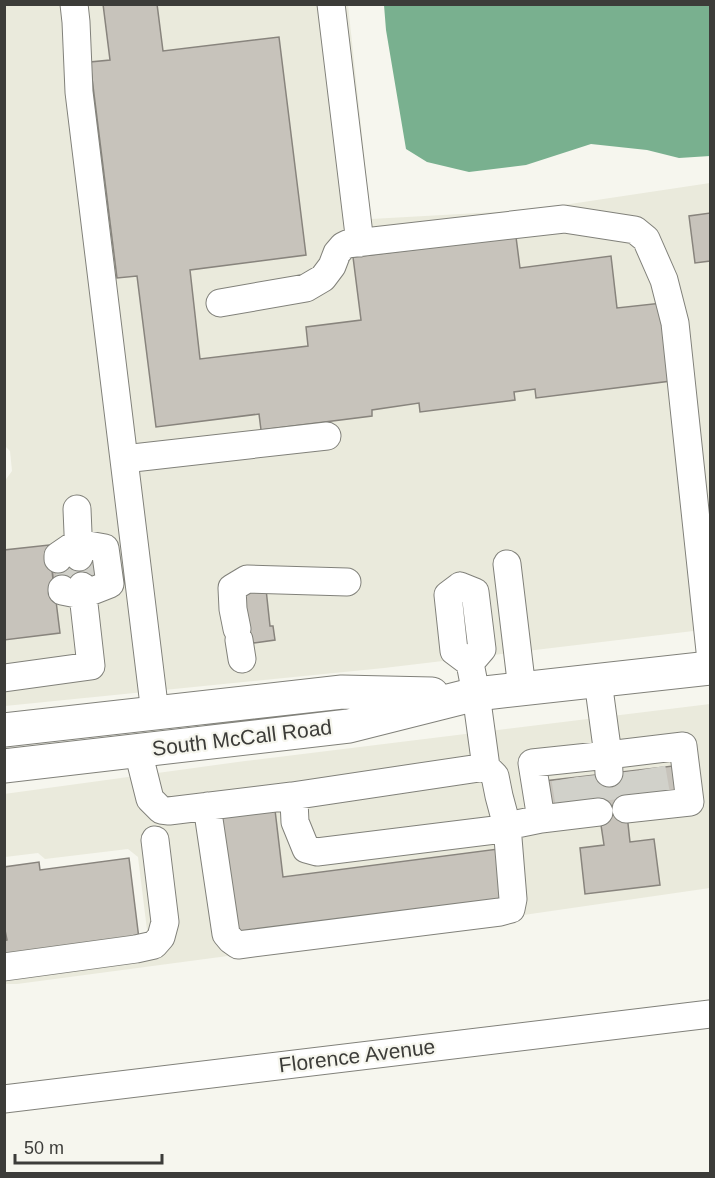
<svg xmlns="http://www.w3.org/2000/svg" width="715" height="1178" font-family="Arial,sans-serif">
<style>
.built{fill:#eaeadc}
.water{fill:#79b08f}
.building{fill:#c7c3bb;stroke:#88847d;stroke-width:1.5}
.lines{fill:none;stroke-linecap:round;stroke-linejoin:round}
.minor-tunnel{stroke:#d1d1ca;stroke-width:27;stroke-dasharray:27 14;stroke-linecap:butt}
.minor-casing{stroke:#81817a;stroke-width:29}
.major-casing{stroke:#81817a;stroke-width:35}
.minor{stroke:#fff;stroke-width:27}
.major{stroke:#fff;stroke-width:33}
.labels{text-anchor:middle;stroke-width:4.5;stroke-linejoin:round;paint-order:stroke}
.street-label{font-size:21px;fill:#3c3c39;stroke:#f6f6ee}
</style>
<rect width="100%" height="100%" fill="#f6f6ee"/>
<path class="built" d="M 5,5 L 348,5 L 371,219 L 530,210 L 710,183 L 710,629 L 384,668 L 5,706 L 4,482 L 12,471 L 10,451 L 5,446 Z
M 710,704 L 710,888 L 357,939 L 17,984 L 5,984 L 5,966 L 148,938 L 138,857 L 128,849 L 45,859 L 38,853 L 5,857 L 4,794 L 245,761 Z"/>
<path class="water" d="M 384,5 L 710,5 L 710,156 L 679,158 L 647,150 L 591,144 L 526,165 L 469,172 L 427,162 L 406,149 L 386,30 Z"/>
<path class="building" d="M 103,4 L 157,4 L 163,51 L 279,37 L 306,255 L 190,270 L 200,359 L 308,346 L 306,327 L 361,320 L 353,257 L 516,237 L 520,268 L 611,256 L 617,308 L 662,303 L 671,381 L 536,398 L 535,389 L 514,392 L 515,400 L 420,412 L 419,403 L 372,410 L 372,416 L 261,430 L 259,414 L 156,427 L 137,276 L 117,278 L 90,62 L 110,60 Z
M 710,213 L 710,261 L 695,263 L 689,216 Z
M 49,545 L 60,633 L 4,640 L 4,550 Z
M 96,555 L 100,584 L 54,590 L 51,560 Z
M 266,589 L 270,626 L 273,626 L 275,640 L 246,644 L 239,592 Z
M 673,766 L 676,790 L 625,796 L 630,842 L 654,839 L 660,885 L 585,894 L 580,848 L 604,845 L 599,812 L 547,806 L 544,781 Z
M 275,810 L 283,877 L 498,849 L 504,901 L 237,936 L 222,817 Z
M 129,858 L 139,939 L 4,956 L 4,941 L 7,940 L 4,925 L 4,867 L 39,862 L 40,870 Z"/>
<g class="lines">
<path class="minor-tunnel" d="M 87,556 L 90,586
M 68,558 L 71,588
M 652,768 L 656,792
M 633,771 L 636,795
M 609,773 L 614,811
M 587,776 L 590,801
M 565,779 L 569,804"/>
<g class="minor-casing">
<path id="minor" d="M 74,4 L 76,22 L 79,92 L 155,713
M 331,4 L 360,243
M 220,303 L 306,288 L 323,278 L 332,266 L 337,253 L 343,246 L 347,244 L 564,219 L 635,230 L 646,239 L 664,280 L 675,323 L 710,651
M 124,459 L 327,436
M 77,509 L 79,557
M 58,559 L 58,556 L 77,543 L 105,548 L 110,584 L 82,595 L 62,591 L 62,589
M 507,564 L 522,689
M 460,586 L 475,592 L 482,649 L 470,663
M 237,629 L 233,609 L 232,588 L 247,579 L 347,582
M 239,640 L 242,659
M 4,678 L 91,666 L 82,586
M 598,681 L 608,755 L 683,746 L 690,802 L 626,809
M 138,751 L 150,799 L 161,810 L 169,811 L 292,796 L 486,767
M 292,796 L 294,801 L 295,822 L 306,849 L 317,852 L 503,829 L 507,826 L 499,796 L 495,776 L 486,767 L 476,694 L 470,663 L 454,651 L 448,595 L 460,586
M 207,806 L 226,934 L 231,940 L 238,945 L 500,912 L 511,909 L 513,899 L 507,826 L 541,819
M 599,812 L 541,819 L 532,763 L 608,755 L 609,773
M 4,967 L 136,949 L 154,945 L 161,937 L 165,922 L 155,840
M 4,1099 L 710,1014"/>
</g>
<g class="major-casing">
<path id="major" d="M 4,730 L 342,692 L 432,694
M 4,766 L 349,726 L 476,694 L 710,668"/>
</g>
<use href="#minor" class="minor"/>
<use href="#major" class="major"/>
</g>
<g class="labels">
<g class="street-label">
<text transform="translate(242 738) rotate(-7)" y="7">South McCall Road</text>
<text transform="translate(357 1056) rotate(-7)" y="7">Florence Avenue</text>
</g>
</g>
<rect width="715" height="1178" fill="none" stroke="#3c3c39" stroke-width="12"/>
<path d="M15 1154v9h147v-9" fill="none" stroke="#3c3c39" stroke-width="3"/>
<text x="24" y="1154" font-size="18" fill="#3c3c39" stroke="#f6f6ee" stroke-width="4.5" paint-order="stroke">50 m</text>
</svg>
